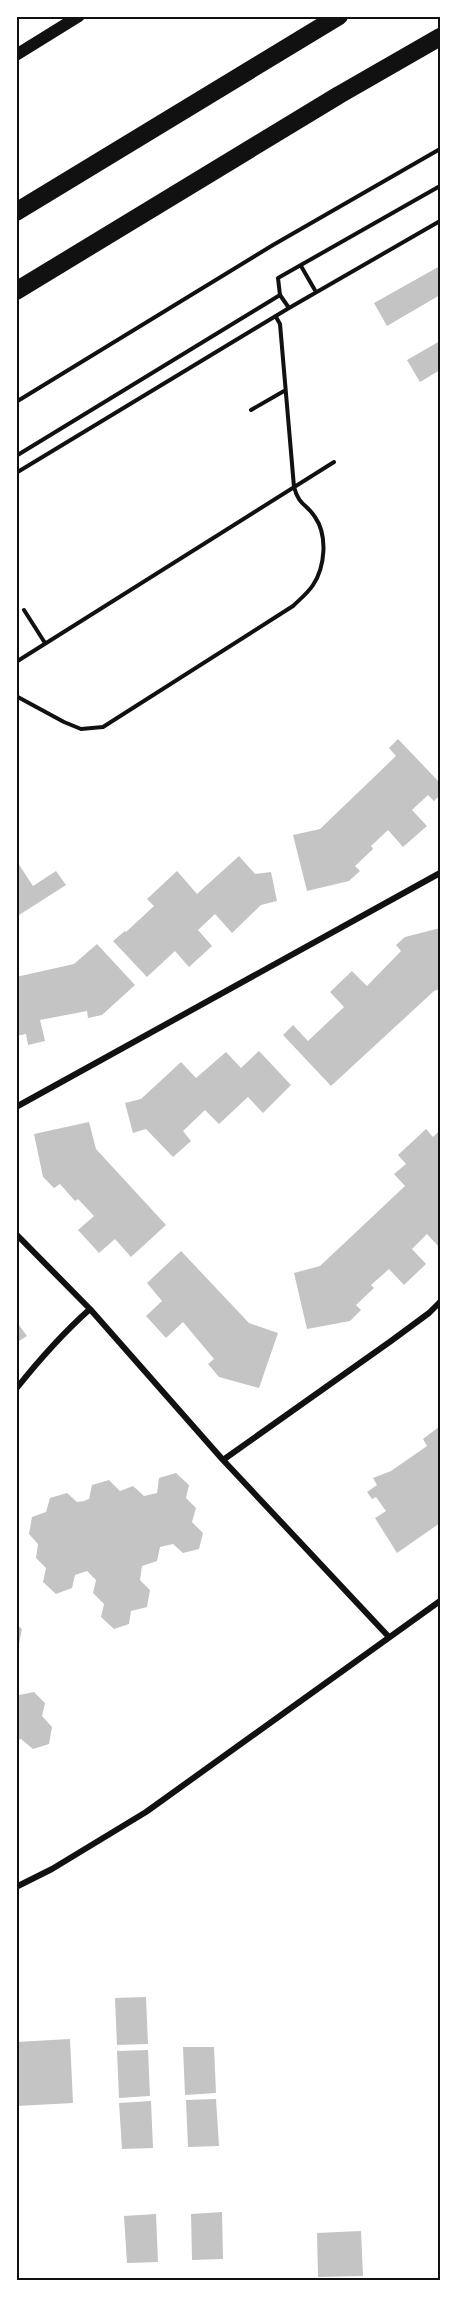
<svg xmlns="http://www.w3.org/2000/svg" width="457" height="2297" font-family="'PT Sans',sans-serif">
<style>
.building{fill:#c4c4c4}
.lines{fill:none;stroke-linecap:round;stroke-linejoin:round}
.path{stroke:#111;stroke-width:4}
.minor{stroke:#111;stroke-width:6}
.secondary{stroke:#111;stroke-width:12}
.motorway{stroke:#111;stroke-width:18}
.neatline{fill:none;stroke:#111;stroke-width:2}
</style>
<rect width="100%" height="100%" fill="#fff"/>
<path class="building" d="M 440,266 L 440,295 L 387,326 L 374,303 Z
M 440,341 L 440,370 L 420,382 L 407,360 Z
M 398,739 L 440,783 L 440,795 L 434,801 L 428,795 L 412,810 L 427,826 L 403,847 L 388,830 L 371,846 L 373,849 L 355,866 L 360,871 L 349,881 L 307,891 L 293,835 L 320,829 L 396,756 L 389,748 Z
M 239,856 L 255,874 L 271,872 L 277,901 L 261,905 L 232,933 L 215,914 L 198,930 L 212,946 L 189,967 L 175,951 L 147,977 L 113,941 L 125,931 L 126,932 L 154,906 L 147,899 L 177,871 L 197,894 Z
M 16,860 L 33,886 L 56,871 L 66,885 L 16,917 Z
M 440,928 L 440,989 L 434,991 L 331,1086 L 283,1035 L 293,1025 L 308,1041 L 344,1007 L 330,992 L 352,971 L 367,986 L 401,951 L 396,945 L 405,937 Z
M 97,944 L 135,985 L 102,1015 L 88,1018 L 87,1011 L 40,1020 L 45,1041 L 28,1045 L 26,1034 L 16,1036 L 16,977 L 74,964 Z
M 259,1051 L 291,1085 L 263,1113 L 248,1097 L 219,1124 L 205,1110 L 183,1131 L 191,1141 L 173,1157 L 146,1129 L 133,1133 L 125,1103 L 141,1099 L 181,1062 L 196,1078 L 226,1052 L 241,1068 Z
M 89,1122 L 96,1149 L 166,1225 L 131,1257 L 115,1239 L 99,1253 L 78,1230 L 94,1216 L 78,1199 L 75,1201 L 60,1184 L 54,1188 L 43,1177 L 34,1134 Z
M 426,1129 L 433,1137 L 440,1130 L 440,1248 L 427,1234 L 412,1249 L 426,1264 L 404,1285 L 389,1269 L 371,1285 L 374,1288 L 356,1305 L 361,1310 L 350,1321 L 307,1329 L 294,1273 L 320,1266 L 405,1186 L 394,1174 L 406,1164 L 398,1155 Z
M 181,1251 L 249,1323 L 278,1333 L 259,1388 L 219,1377 L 208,1364 L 214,1359 L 183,1322 L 166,1338 L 146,1316 L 162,1301 L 147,1283 Z
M 16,1321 L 27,1336 L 16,1343 Z
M 440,1426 L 440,1523 L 397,1553 L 375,1518 L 386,1511 L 376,1497 L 372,1499 L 367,1492 L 377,1485 L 373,1478 L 391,1471 L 427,1446 L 423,1439 Z
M 176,1473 L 189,1485 L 186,1498 L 196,1508 L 192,1522 L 203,1533 L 199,1549 L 183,1553 L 173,1544 L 160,1547 L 157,1561 L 142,1566 L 140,1580 L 150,1590 L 147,1607 L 131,1611 L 129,1624 L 114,1629 L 101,1617 L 104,1604 L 93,1593 L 96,1580 L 87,1571 L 75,1575 L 72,1588 L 56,1594 L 43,1582 L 46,1568 L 36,1558 L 38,1544 L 29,1534 L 32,1517 L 46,1512 L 50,1498 L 67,1493 L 77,1502 L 84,1501 L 89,1499 L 92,1485 L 109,1480 L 120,1491 L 133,1486 L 144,1496 L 157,1493 L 159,1478 Z
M 16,1624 L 22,1629 L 18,1649 L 16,1649 Z
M 34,1692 L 45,1703 L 42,1716 L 52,1727 L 49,1744 L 33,1749 L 21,1739 L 16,1740 L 16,1693 L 19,1695 Z
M 146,1997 L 148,2044 L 117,2045 L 115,1998 Z
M 70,2039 L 73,2103 L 16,2106 L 16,2042 Z
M 183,2047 L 214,2047 L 216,2093 L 185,2095 Z
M 148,2050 L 150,2096 L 119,2098 L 117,2051 Z
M 216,2099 L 219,2146 L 188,2147 L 186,2100 Z
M 151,2101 L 153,2148 L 122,2149 L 119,2103 Z
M 222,2212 L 223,2259 L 192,2260 L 191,2214 Z
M 156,2214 L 158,2262 L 127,2263 L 124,2216 Z
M 361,2231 L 363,2276 L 318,2277 L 317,2233 Z
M 151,2278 L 151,2280 L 136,2280 L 136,2279 Z"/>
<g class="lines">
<path class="path" d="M 301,266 L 316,292
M 280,295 L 289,308
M 16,402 L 273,245 L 440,149
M 251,410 L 284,391
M 16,456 L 280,295 L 278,278 L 440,186
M 16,473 L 289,308 L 440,221
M 24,610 L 45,643
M 16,662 L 334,462
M 16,696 L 64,722 L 81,729 L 103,727 L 293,606 C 299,600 308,593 313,585 C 325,567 328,536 315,517 C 307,504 299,506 294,487 L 280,324 L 276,317"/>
<path class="minor" d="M 16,1107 L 440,873
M 16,1234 L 90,1309 L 223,1460 L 388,1636
M 16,1389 C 39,1360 63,1333 90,1309
M 223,1460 L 391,1341 L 429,1313 L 440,1302
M 16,1887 L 52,1869 L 146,1812 L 440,1601"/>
<path class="secondary" d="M 16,55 L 79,16"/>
<path class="motorway" d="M 16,212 L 339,16
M 16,291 L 339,95 L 440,37"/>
</g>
<rect width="457" height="2297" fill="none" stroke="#ffffff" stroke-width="36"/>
<rect x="18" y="18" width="421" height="2261" class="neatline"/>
</svg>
